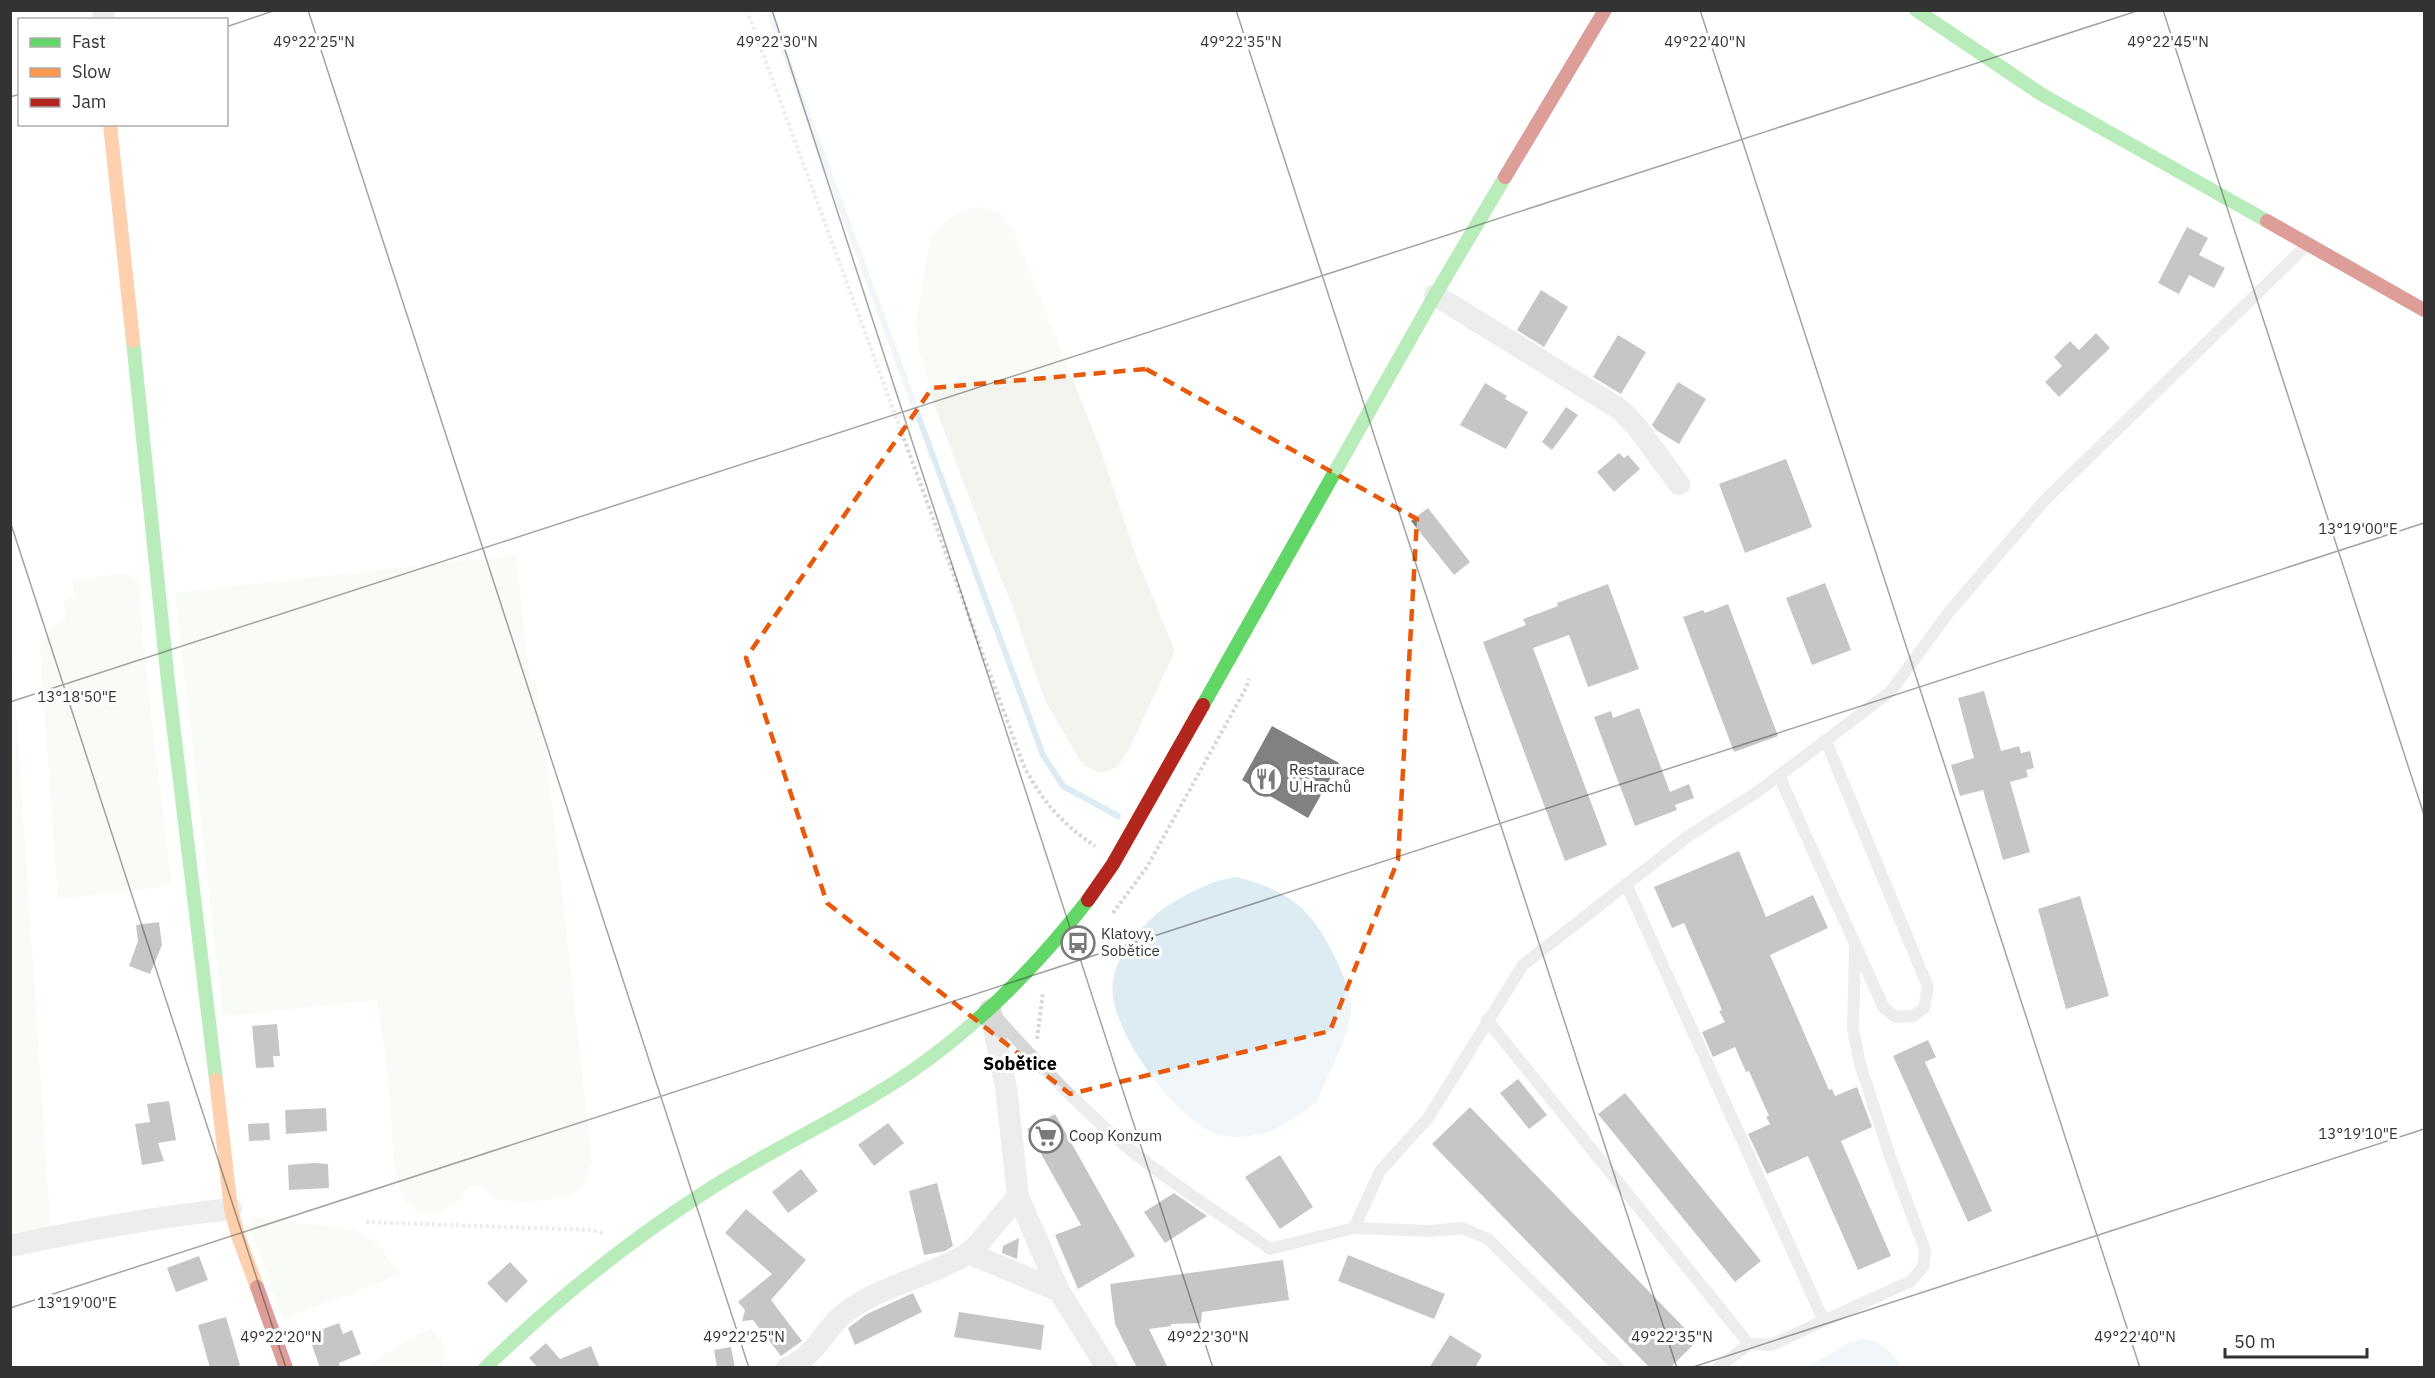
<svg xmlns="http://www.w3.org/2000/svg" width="2435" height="1378" font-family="'IBM Plex Sans',sans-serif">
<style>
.green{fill:#f1f5ed}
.water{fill:#ddebf3}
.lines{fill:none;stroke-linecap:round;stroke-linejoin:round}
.stream{stroke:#ddebf3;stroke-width:6}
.building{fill:#818181}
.path{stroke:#d6d6d6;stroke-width:4;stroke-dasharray:3 3;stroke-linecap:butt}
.lane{stroke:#d7d7d7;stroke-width:12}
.street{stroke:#d7d7d7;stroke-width:22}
.fast{stroke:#63d668;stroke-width:14}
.slow{stroke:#ff974d;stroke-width:14}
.jam{stroke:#b3261e;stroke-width:14}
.marked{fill:none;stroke:#e8590c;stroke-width:4.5;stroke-dasharray:12 8;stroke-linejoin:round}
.ticks{fill:none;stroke:#333;stroke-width:1.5;stroke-opacity:0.45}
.labels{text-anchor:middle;stroke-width:6;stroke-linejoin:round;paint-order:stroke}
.poi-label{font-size:15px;fill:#333;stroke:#fff;text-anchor:start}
.quarter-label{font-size:18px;font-weight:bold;fill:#000;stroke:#fff}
.ticks-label{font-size:15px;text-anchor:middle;fill:#333;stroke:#fff;stroke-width:6;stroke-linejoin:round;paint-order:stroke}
</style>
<rect width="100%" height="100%" fill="#fff"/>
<path class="green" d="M 978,207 L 1000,213 L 1013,231 L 1101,450 L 1136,556 L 1175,651 L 1129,749 L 1118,766 L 1106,772 L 1098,772 L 1083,765 L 1045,701 L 1012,605 L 988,547 L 934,404 L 919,350 L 916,324 L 930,240 C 940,223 958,210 978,207 Z
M 516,555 L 530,682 L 536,682 L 553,813 L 592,1161 C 589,1171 587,1182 578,1189 C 563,1202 512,1205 494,1197 C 488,1194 483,1184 475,1185 C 467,1186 462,1198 456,1203 C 440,1215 415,1218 404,1199 C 391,1177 393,1126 390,1099 C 387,1066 382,1033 377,1000 L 223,1016 L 175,593 Z
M 121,574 L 132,575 L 139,582 L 144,653 L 171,880 L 168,886 L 153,888 L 58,899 L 40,647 L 51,629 L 65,619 L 64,601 L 74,595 L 73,580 Z
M 10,621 L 51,1235 L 13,1240 L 10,1200 Z
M 250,1217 L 354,1230 L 377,1243 L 400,1275 L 283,1319 L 249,1225 L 253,1225 Z
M 431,1327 L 444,1345 L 443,1367 L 365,1367 Z"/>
<path class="water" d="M 1237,877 C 1255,882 1272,887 1287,897 C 1294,902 1303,908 1308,915 C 1325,932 1354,988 1351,1013 C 1347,1041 1330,1070 1319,1097 C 1314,1108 1294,1118 1284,1124 C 1263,1138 1229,1142 1206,1129 C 1169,1109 1106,1025 1113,981 C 1118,951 1143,923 1167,906 C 1188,893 1212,880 1237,877 Z
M 1861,1339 C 1878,1338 1894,1353 1901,1367 L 1807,1367 L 1849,1343 Z"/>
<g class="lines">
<path class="stream" d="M 769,10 L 1043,755 L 1063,786 L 1118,816"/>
</g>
<path class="building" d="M 2187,227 L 2208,238 L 2199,255 L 2225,268 L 2214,288 L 2189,275 L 2179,294 L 2158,283 Z
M 1541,290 L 1568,307 L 1544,347 L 1517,330 Z
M 2096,333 L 2110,348 L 2059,397 L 2045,382 L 2062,366 L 2054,357 L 2070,341 L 2079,350 Z
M 1618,335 L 1646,352 L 1621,394 L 1593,377 Z
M 1678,382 L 1706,399 L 1679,444 L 1656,430 L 1652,425 Z
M 1485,383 L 1507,396 L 1505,399 L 1528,412 L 1506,449 L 1460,425 Z
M 1566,407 L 1578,415 L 1552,450 L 1542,442 Z
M 1619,453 L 1624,458 L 1628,455 L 1640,469 L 1614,492 L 1597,472 Z
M 1786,459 L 1812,527 L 1745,553 L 1719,484 Z
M 1428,508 L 1470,562 L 1454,575 L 1411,521 Z
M 1825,583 L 1851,650 L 1812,665 L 1786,598 Z
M 1608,584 L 1639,669 L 1588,687 L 1569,635 L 1533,648 L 1607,845 L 1565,861 L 1483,642 L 1526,625 L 1523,619 L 1558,606 L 1557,603 Z
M 1728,604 L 1778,736 L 1734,752 L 1683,617 L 1703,610 L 1705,613 Z
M 1984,691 L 2001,751 L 2019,746 L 2021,753 L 2030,751 L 2034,768 L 2026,770 L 2028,777 L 2010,782 L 2030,852 L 2003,860 L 1983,790 L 1960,796 L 1951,765 L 1974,758 L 1958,698 Z
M 1639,708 L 1670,792 L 1689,784 L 1694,798 L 1675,805 L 1677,810 L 1635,826 L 1594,717 L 1611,711 L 1613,718 Z
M 1272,726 L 1339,763 L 1308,818 L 1242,780 Z
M 1739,851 L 1766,917 L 1813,895 L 1828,928 L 1770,955 L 1829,1090 L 1832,1089 L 1835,1096 L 1857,1087 L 1872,1127 L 1841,1141 L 1891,1256 L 1858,1270 L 1808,1156 L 1767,1174 L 1748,1134 L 1770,1124 L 1766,1117 L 1769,1116 L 1749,1071 L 1746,1072 L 1735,1047 L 1713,1057 L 1702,1032 L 1725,1022 L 1719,1011 L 1722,1010 L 1684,923 L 1672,928 L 1654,887 Z
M 2080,896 L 2109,996 L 2066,1009 L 2038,909 Z
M 159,922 L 162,945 L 150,974 L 129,966 L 138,941 L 136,925 Z
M 277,1024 L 280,1056 L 273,1056 L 274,1067 L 256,1068 L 252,1026 Z
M 1928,1040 L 1936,1057 L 1925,1062 L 1992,1211 L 1968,1222 L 1893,1056 Z
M 1518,1079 L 1547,1115 L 1529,1129 L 1500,1093 Z
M 1625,1093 L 1761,1261 L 1735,1282 L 1598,1114 Z
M 169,1101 L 176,1140 L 158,1143 L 164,1161 L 142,1165 L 135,1124 L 150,1122 L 147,1104 Z
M 1470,1107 L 1697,1341 L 1670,1368 L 1650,1368 L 1432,1144 Z
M 326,1108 L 327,1131 L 286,1134 L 285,1110 Z
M 1055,1114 L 1135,1256 L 1078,1289 L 1055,1235 L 1081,1225 L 1027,1129 Z
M 269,1123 L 270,1140 L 249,1141 L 248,1124 Z
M 888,1123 L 904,1143 L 874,1166 L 858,1145 Z
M 1280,1155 L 1313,1207 L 1280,1229 L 1245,1177 Z
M 315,1163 L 328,1164 L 329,1188 L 289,1190 L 288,1165 Z
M 801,1169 L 818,1191 L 788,1213 L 772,1192 Z
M 937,1183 L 953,1246 L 945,1251 L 924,1255 L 909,1191 Z
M 1174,1193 L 1207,1216 L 1165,1243 L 1144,1212 Z
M 746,1209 L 806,1260 L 771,1300 L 802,1341 L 781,1356 L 753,1320 L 742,1321 L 745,1310 L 738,1302 L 772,1274 L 725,1233 Z
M 1019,1238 L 1017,1259 L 1002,1253 L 1003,1246 Z
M 1348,1255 L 1445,1294 L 1434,1319 L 1338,1281 Z
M 199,1256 L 208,1280 L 176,1292 L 167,1268 Z
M 1283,1260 L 1289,1300 L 1202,1312 L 1201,1323 L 1171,1324 L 1171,1326 L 1149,1329 L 1168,1368 L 1137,1368 L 1115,1324 L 1110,1284 Z
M 510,1262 L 528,1281 L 506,1303 L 487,1283 Z
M 913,1293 L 922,1312 L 855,1345 L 848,1328 L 867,1314 Z
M 959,1312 L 1044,1325 L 1041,1350 L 954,1337 Z
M 226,1317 L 240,1365 L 232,1368 L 210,1368 L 198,1325 Z
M 339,1323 L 343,1334 L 352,1330 L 361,1354 L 339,1363 L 340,1368 L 320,1368 L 312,1345 L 319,1343 L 315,1332 Z
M 1450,1335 L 1482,1355 L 1475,1368 L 1429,1368 Z
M 546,1343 L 560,1359 L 591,1346 L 600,1368 L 538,1368 L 529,1358 Z
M 731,1347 L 735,1368 L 717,1368 L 714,1350 Z"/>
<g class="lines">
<path class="path" d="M 747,10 L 1023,764 C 1041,800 1061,823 1095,846
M 1113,913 L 1147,867 L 1246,688 L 1249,679
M 1037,1039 L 1043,993
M 366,1222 L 590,1230 L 604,1233"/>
<path class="lane" d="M 1779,776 L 1884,1008 L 1896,1017 L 1913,1016 L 1924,1008 L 1928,987 L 1826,741
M 1626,884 L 1824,1321
M 995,1015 C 1032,1058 1072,1098 1114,1136 C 1162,1178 1218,1212 1270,1249 L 1354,1228 L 1380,1171 L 1428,1118 L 1523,965 L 1687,837 L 1760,790 L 1891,691 L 1949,612 L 2044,501 L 2307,245
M 1487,1020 L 1749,1344
M 1354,1228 L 1429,1231 L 1462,1228 L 1488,1239 L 1619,1368
M 1718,1368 L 1749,1344 L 1771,1345 L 1911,1281 L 1923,1267 L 1925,1250 L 1891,1159 L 1860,1064 L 1853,1030 L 1855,948"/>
<path class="street" d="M 103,10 L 104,20
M 1435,295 L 1621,410 L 1637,427 L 1679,484
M 990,1010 L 1006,1087 L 1018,1196 L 1059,1291 L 1107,1368
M 10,1246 C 84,1230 156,1217 231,1209
M 968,1253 L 1059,1291
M 787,1368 C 818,1355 823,1329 846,1312 C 882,1285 929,1277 967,1254 C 979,1246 1007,1209 1018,1196"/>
<path class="fast" d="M 1916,10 L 2041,94 L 2267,221
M 133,341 L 168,682 L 216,1080
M 1203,705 L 1435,295 L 1505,177
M 485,1368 C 553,1302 626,1243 705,1192 C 771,1149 844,1117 909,1073 C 979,1025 1037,966 1088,900"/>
<path class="slow" d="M 110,124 L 133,341
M 216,1080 L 231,1209 L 238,1236 L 257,1287"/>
<path class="jam" d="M 1505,177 L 1605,10
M 2267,221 L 2424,310
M 1088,900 L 1113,864 L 1203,705
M 257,1287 L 286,1368"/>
</g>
<path d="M0 0H2435V1378H0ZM 1146,369 L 1417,519 L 1398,860 L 1330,1031 L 1070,1094 L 827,903 L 746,658 L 932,388 Z" fill="#fff" fill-opacity=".55" fill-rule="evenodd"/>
<path class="marked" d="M 1146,369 L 1417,519 L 1398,860 L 1330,1031 L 1070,1094 L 827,903 L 746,658 L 932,388 Z"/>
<path class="ticks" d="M 308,10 L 749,1368M 772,10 L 1213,1368M 1236,10 L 1677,1368M 1700,10 L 2140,1368M 2163,10 L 2424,815M 226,27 L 276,10M 10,97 L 20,94M 10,521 L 286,1368M 10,702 L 2140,10M 10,1308 L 2424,523M 1690,1368 L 2424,1129"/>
<defs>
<g id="restaurant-ring" transform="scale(1.725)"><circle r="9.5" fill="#fff" stroke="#7a7a7a" stroke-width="1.5"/><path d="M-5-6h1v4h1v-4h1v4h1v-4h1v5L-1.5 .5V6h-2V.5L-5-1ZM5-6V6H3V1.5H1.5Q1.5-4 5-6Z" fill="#7a7a7a"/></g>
<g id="bus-ring" transform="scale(1.725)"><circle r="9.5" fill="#fff" stroke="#7a7a7a" stroke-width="1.5"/><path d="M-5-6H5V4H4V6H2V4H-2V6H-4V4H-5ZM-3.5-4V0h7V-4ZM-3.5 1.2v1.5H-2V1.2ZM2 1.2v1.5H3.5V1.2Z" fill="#7a7a7a"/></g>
<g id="supermarket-ring" transform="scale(1.725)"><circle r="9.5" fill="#fff" stroke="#7a7a7a" stroke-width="1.5"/><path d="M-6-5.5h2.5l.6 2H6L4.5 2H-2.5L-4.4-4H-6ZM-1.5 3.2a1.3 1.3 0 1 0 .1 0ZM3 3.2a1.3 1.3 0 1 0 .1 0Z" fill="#7a7a7a"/></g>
</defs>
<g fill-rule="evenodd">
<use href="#restaurant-ring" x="1266" y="779"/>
<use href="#bus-ring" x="1078" y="943"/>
<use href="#supermarket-ring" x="1046" y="1136"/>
</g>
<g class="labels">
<g class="poi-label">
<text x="1289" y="775">Restaurace<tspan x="1289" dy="17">U Hrachů</tspan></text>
<text x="1101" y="939">Klatovy,<tspan x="1101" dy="17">Sobětice</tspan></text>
<text x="1069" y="1141">Coop Konzum</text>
</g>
<g class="quarter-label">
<text x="1020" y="1070">Sobětice</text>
</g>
</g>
<g class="ticks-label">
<text x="314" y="47">49°22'25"N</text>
<text x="777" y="47">49°22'30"N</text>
<text x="1241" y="47">49°22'35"N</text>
<text x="1705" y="47">49°22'40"N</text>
<text x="2168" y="47">49°22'45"N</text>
<text x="2358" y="534">13°19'00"E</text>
<text x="77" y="702">13°18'50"E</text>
<text x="2358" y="1139">13°19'10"E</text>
<text x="77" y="1308">13°19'00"E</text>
<text x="281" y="1342">49°22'20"N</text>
<text x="744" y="1342">49°22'25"N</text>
<text x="1208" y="1342">49°22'30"N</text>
<text x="1672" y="1342">49°22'35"N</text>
<text x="2135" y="1342">49°22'40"N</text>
</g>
<rect width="2435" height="1378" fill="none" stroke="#333333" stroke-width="24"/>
<rect x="18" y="18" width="210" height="108" fill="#ffffff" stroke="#adadad" stroke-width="1.5"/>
<rect x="30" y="38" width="30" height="9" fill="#63d668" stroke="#adadad" stroke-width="1.5"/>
<text x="72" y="48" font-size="18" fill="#333333">Fast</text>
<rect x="30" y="68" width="30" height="9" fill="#ff974d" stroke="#adadad" stroke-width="1.5"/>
<text x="72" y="78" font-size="18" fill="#333333">Slow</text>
<rect x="30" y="98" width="30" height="9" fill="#b3261e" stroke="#adadad" stroke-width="1.5"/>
<text x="72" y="108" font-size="18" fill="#333333">Jam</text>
<path d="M2225 1348v9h142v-9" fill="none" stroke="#333333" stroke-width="3"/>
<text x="2234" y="1348" font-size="18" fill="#333333" stroke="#ffffff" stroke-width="4.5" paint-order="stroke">50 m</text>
</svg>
